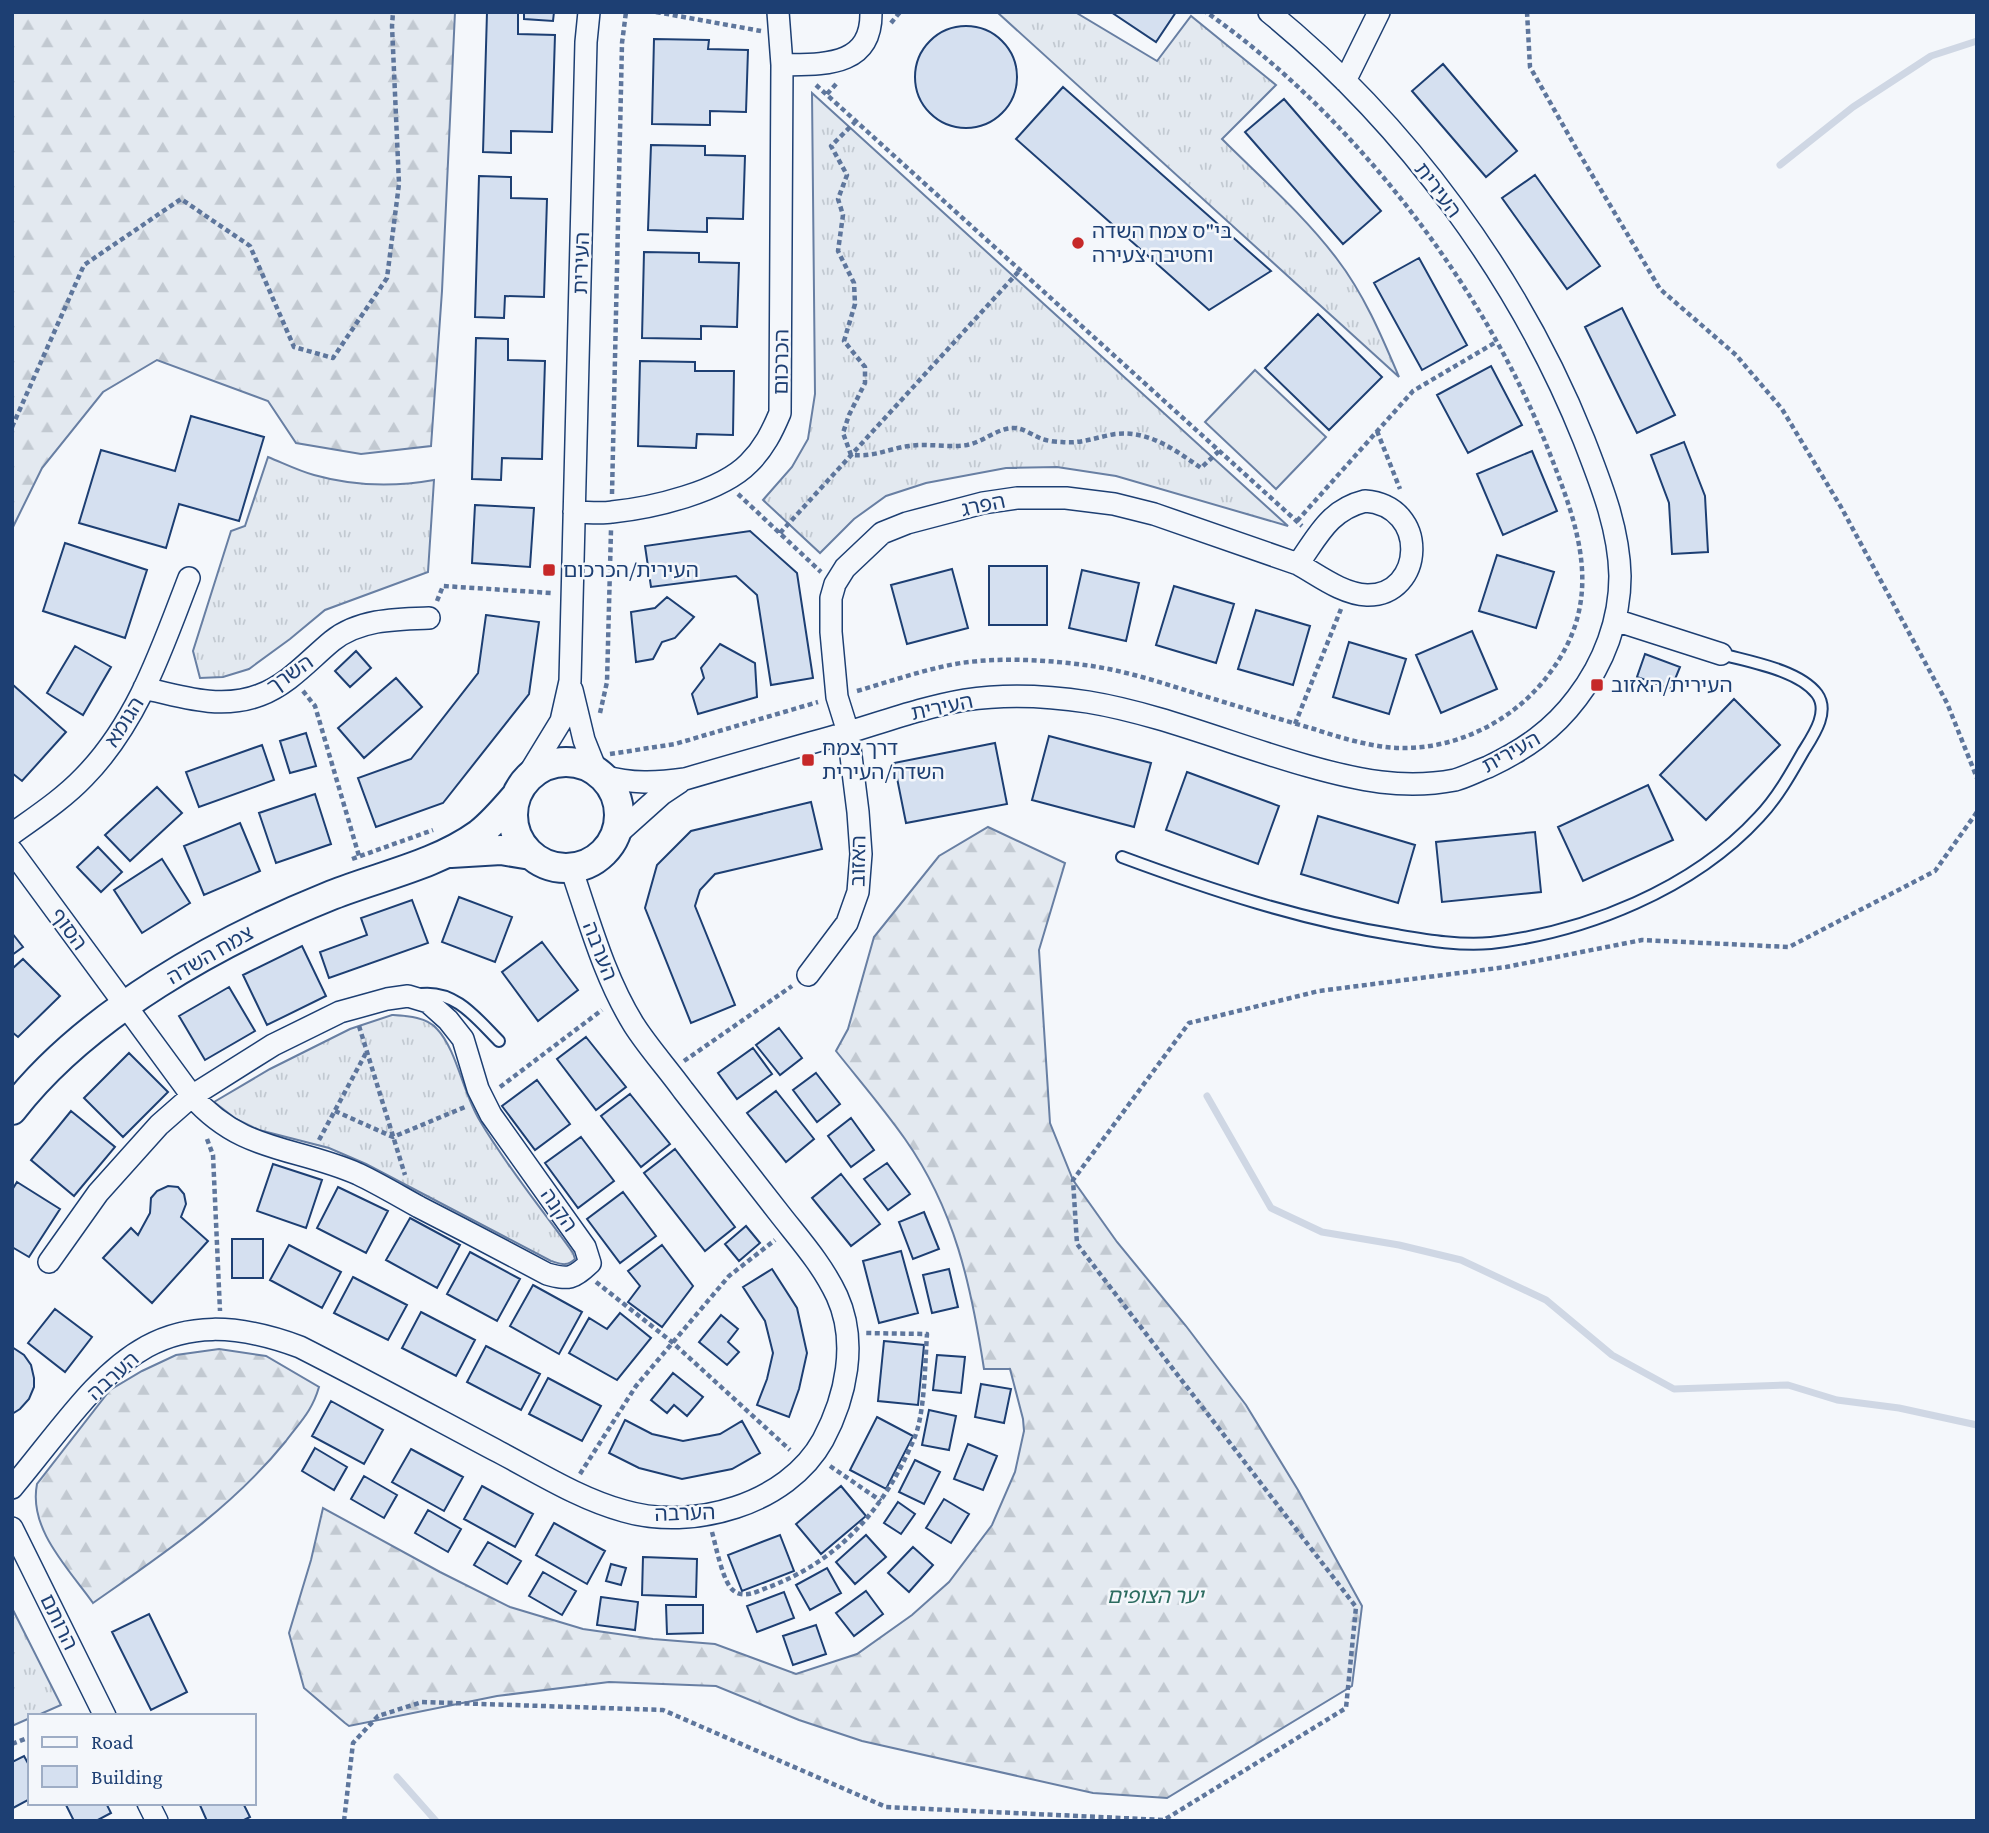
<svg xmlns="http://www.w3.org/2000/svg" width="1989" height="1833" font-family="'Crimson Pro','Noto Sans Hebrew',serif">
<style>
.grass{fill:url(#grass-tufts);stroke:#687fa3;stroke-width:2}
.forest{fill:url(#forest-firs);stroke:#687fa3;stroke-width:2}
.garden{fill:#e3e9f0;stroke:#687fa3;stroke-width:2}
.lines{fill:none;stroke-linecap:round;stroke-linejoin:round}
.stream{stroke:#cfd7e4;stroke-width:7}
.building{fill:#d5e0f0;stroke:#1d3f73;stroke-width:2}
.lane-casing{stroke:#1d3f73;stroke-width:14}
.street-casing{stroke:#1d3f73;stroke-width:24}
.secondary-casing{stroke:#1d3f73;stroke-width:32}
.path{stroke:#5e769c;stroke-width:4.5;stroke-dasharray:5 3.5;stroke-linecap:butt}
.lane{stroke:#f4f7fb;stroke-width:10}
.street{stroke:#f4f7fb;stroke-width:21}
.secondary{stroke:#f4f7fb;stroke-width:28}
.poi-dot{fill:#c62828;stroke:#f4f7fb;stroke-width:2.5}
.labels{text-anchor:middle;stroke-width:5;stroke-linejoin:round;paint-order:stroke}
.street-label{font-size:21px;fill:#1d3f73;stroke:#f4f7fb}
.poi-label{font-size:21px;fill:#1d3f73;stroke:#f4f7fb;text-anchor:start}
.park-label{font-size:21px;font-style:italic;fill:#2c6c60;stroke:#f4f7fb}
</style>
<defs>
<pattern id="grass-tufts" width="24" height="20" patternUnits="userSpaceOnUse" patternTransform="scale(1.75)"><rect width="24" height="20" fill="#e3e9f0"/><path d="M3 7l-1-3M5 7V3M7 7l1-3M15 17l-1-3M17 17v-4M19 17l1-3" fill="none" stroke="#c2c9d1"/></pattern>
<pattern id="forest-firs" width="22" height="20" patternUnits="userSpaceOnUse" patternTransform="scale(1.75)"><rect width="22" height="20" fill="#e3e9f0"/><path d="M5 1l3.5 6h-7zM16 11l3.5 6h-7z" fill="#c2c9d1"/></pattern>
</defs>
<rect width="100%" height="100%" fill="#f4f7fb"/>
<path class="grass" d="M 997,12 L 1075,12 L 1157,61 L 1191,16 L 1276,85 L 1222,139 C 1261,178 1304,215 1337,259 C 1364,294 1382,337 1399,377 Z
M 812,93 L 1288,526 L 1116,476 L 1057,467 L 1006,468 L 926,483 L 886,496 L 854,519 L 820,553 L 763,500 L 792,467 L 808,439 L 815,394 Z
M 268,457 C 283,463 299,471 314,475 C 353,486 395,487 434,480 L 428,572 L 325,610 L 290,639 L 249,669 L 223,677 L 200,678 L 193,651 L 231,531 L 245,526 Z
M 392,1015 C 407,1016 427,1017 437,1029 C 457,1050 463,1094 480,1121 C 507,1167 542,1209 573,1253 L 575,1259 C 567,1267 561,1264 551,1261 L 366,1164 L 329,1148 L 259,1130 L 236,1119 L 214,1102 L 270,1069 L 350,1029 Z
M 12,1608 L 61,1705 L 36,1716 L 30,1716 L 30,1718 L 12,1726 Z"/>
<path class="forest" d="M 12,12 L 455,12 L 442,291 L 431,446 L 361,454 L 296,443 L 268,401 L 157,360 L 103,392 L 42,468 L 12,529 Z
M 988,827 L 1065,863 L 1039,950 L 1050,1123 L 1073,1180 L 1117,1242 L 1186,1326 L 1246,1405 L 1298,1490 L 1362,1606 L 1352,1686 L 1167,1798 L 1093,1793 L 862,1741 L 799,1720 L 716,1686 L 609,1682 L 497,1696 L 349,1726 L 345,1723 L 304,1688 L 289,1633 L 311,1560 L 323,1508 L 440,1572 L 510,1607 L 583,1629 L 653,1639 L 715,1644 L 796,1674 L 857,1654 L 912,1615 L 949,1582 L 992,1525 L 1015,1472 L 1024,1431 L 1023,1419 L 1010,1369 L 984,1369 C 971,1285 955,1210 905,1139 C 884,1109 859,1080 836,1051 L 848,1029 L 874,937 L 939,856 Z
M 219,1349 L 266,1356 L 319,1387 C 312,1411 301,1421 286,1441 C 232,1508 163,1554 93,1603 C 69,1569 28,1529 37,1484 L 110,1390 L 142,1371 L 176,1355 Z"/>
<path class="garden" d="M 1255,370 L 1326,437 L 1276,489 L 1205,422 Z"/>
<g class="lines">
<path class="stream" d="M 1780,165 L 1853,107 L 1931,56 L 1977,41
M 1207,1096 L 1271,1208 L 1322,1232 L 1399,1245 L 1461,1260 L 1546,1300 L 1612,1355 L 1674,1389 L 1788,1385 L 1837,1400 L 1899,1408 L 1977,1425
M 397,1777 L 436,1821"/>
</g>
<path class="building" d="M 487,12 L 518,13 L 518,34 L 555,35 L 552,132 L 511,131 L 511,153 L 483,152 Z
M 524,12 L 554,12 L 553,21 L 524,19 Z
M 1111,12 L 1176,12 L 1156,42 Z
M915 77a51 51 0 1 1 102 0a51 51 0 1 1-102 0Z
M 654,39 L 709,40 L 708,49 L 748,50 L 746,112 L 710,111 L 710,125 L 652,124 Z
M 1443,64 L 1517,151 L 1486,177 L 1412,91 Z
M 1063,87 L 1271,271 L 1209,310 L 1016,139 Z
M 1284,99 L 1381,211 L 1343,244 L 1245,132 Z
M 651,145 L 705,146 L 705,155 L 745,156 L 743,219 L 707,218 L 707,232 L 648,230 Z
M 1535,175 L 1600,266 L 1567,289 L 1502,198 Z
M 479,176 L 511,177 L 511,198 L 547,199 L 544,297 L 505,296 L 504,318 L 475,317 Z
M 644,252 L 699,253 L 699,262 L 739,263 L 737,327 L 701,326 L 701,339 L 642,338 Z
M 1419,258 L 1467,345 L 1422,370 L 1374,283 Z
M 1622,308 L 1675,415 L 1637,433 L 1585,327 Z
M 1318,314 L 1382,377 L 1329,430 L 1265,368 Z
M 476,338 L 508,339 L 508,360 L 545,361 L 542,459 L 502,458 L 501,480 L 472,479 Z
M 640,361 L 695,362 L 695,371 L 734,371 L 733,435 L 697,434 L 696,448 L 638,446 Z
M 1491,366 L 1522,425 L 1468,453 L 1437,395 Z
M 191,416 L 264,437 L 239,521 L 179,504 L 166,548 L 79,523 L 101,450 L 175,471 Z
M 1684,442 L 1705,496 L 1708,552 L 1672,554 L 1669,503 L 1651,455 Z
M 1532,451 L 1557,511 L 1503,535 L 1477,474 Z
M 475,505 L 534,508 L 530,567 L 472,563 Z
M 750,531 L 797,573 L 813,678 L 771,685 L 757,595 L 736,576 L 651,587 L 645,546 Z
M 65,543 L 147,570 L 125,638 L 43,611 Z
M 1497,555 L 1554,572 L 1536,628 L 1479,611 Z
M 989,566 L 1047,566 L 1047,625 L 989,625 Z
M 952,569 L 968,628 L 907,644 L 891,585 Z
M 1082,570 L 1139,583 L 1126,641 L 1069,628 Z
M 1174,586 L 1234,604 L 1216,663 L 1156,645 Z
M 667,597 L 694,617 L 675,638 L 662,642 L 653,659 L 636,662 L 631,612 L 655,608 Z
M 1256,610 L 1310,626 L 1293,685 L 1238,669 Z
M 486,615 L 539,622 L 529,694 L 443,803 L 376,827 L 358,778 L 411,759 L 478,673 Z
M 1472,631 L 1497,689 L 1441,713 L 1416,655 Z
M 1349,642 L 1406,659 L 1389,714 L 1333,697 Z
M 720,644 L 755,663 L 757,697 L 698,714 L 692,694 L 704,678 L 701,668 Z
M 75,646 L 111,667 L 83,715 L 47,693 Z
M 356,651 L 371,668 L 350,687 L 335,671 Z
M 1645,654 L 1680,667 L 1671,689 L 1637,677 Z
M 396,678 L 422,707 L 364,758 L 338,728 Z
M 12,684 L 66,732 L 22,781 L 12,773 Z
M 1734,699 L 1780,745 L 1706,820 L 1660,775 Z
M 306,733 L 316,766 L 290,773 L 280,741 Z
M 1049,736 L 1151,763 L 1134,827 L 1032,800 Z
M 995,743 L 1007,804 L 906,823 L 894,763 Z
M 262,745 L 274,780 L 199,807 L 186,772 Z
M 1187,772 L 1279,806 L 1258,864 L 1166,830 Z
M 1648,785 L 1673,840 L 1583,881 L 1558,827 Z
M 157,787 L 182,813 L 130,861 L 105,835 Z
M 315,794 L 331,844 L 276,863 L 259,813 Z
M 811,802 L 822,849 L 715,874 L 700,890 L 695,906 L 735,1005 L 691,1023 L 645,908 L 657,865 L 691,831 Z
M 1318,816 L 1415,845 L 1398,903 L 1301,874 Z
M 240,823 L 260,871 L 204,895 L 184,846 Z
M 1535,832 L 1541,892 L 1442,902 L 1436,842 Z
M 98,847 L 122,872 L 101,892 L 77,867 Z
M 162,859 L 190,903 L 142,933 L 114,890 Z
M 459,897 L 512,917 L 495,962 L 442,942 Z
M 412,900 L 428,943 L 329,978 L 320,952 L 367,935 L 361,918 Z
M 12,933 L 23,947 L 12,955 Z
M 542,942 L 578,990 L 538,1021 L 502,972 Z
M 302,946 L 326,996 L 267,1025 L 243,975 Z
M 23,959 L 60,996 L 18,1037 L 12,1032 L 12,969 Z
M 229,987 L 255,1031 L 205,1060 L 179,1016 Z
M 779,1028 L 802,1058 L 780,1075 L 756,1045 Z
M 586,1037 L 626,1087 L 596,1110 L 557,1059 Z
M 753,1048 L 772,1074 L 737,1099 L 718,1073 Z
M 129,1053 L 168,1092 L 123,1137 L 84,1098 Z
M 816,1073 L 840,1104 L 817,1122 L 793,1090 Z
M 537,1080 L 570,1124 L 535,1150 L 502,1106 Z
M 776,1091 L 814,1139 L 786,1162 L 747,1113 Z
M 630,1094 L 670,1144 L 641,1167 L 601,1116 Z
M 71,1111 L 115,1147 L 74,1196 L 31,1160 Z
M 851,1118 L 874,1150 L 851,1167 L 828,1136 Z
M 581,1137 L 614,1181 L 578,1208 L 545,1163 Z
M 675,1149 L 735,1227 L 705,1251 L 644,1173 Z
M 887,1163 L 910,1194 L 888,1210 L 864,1179 Z
M 273,1164 L 322,1180 L 306,1228 L 257,1211 Z
M 841,1174 L 880,1224 L 851,1246 L 812,1198 Z
M 17,1182 L 60,1209 L 29,1257 L 12,1247 L 12,1190 Z
M 168,1186 L 178,1187 L 184,1194 L 186,1204 L 181,1217 L 208,1241 L 152,1303 L 103,1258 L 131,1228 L 138,1235 L 150,1213 L 151,1198 L 157,1191 Z
M 338,1187 L 388,1211 L 366,1253 L 317,1228 Z
M 623,1192 L 656,1236 L 620,1263 L 587,1219 Z
M 924,1212 L 939,1249 L 913,1259 L 899,1222 Z
M 410,1218 L 460,1245 L 437,1288 L 386,1260 Z
M 746,1226 L 760,1243 L 739,1261 L 725,1244 Z
M 232,1239 L 263,1239 L 263,1278 L 232,1278 Z
M 289,1245 L 341,1272 L 322,1308 L 270,1280 Z
M 662,1245 L 693,1286 L 662,1327 L 628,1302 L 640,1286 L 628,1271 Z
M 901,1251 L 918,1313 L 879,1323 L 863,1261 Z
M 470,1252 L 520,1279 L 497,1321 L 447,1294 Z
M 772,1269 L 797,1308 L 807,1353 L 799,1389 L 789,1417 L 757,1405 L 767,1379 L 773,1353 L 765,1321 L 743,1287 Z
M 949,1269 L 958,1307 L 932,1313 L 923,1275 Z
M 353,1277 L 407,1305 L 388,1340 L 334,1313 Z
M 533,1285 L 582,1312 L 559,1354 L 510,1326 Z
M 55,1309 L 92,1337 L 65,1372 L 28,1343 Z
M 421,1312 L 475,1340 L 456,1376 L 402,1348 Z
M 620,1313 L 651,1338 L 617,1380 L 569,1353 L 589,1318 L 607,1329 Z
M 721,1315 L 738,1329 L 728,1342 L 739,1352 L 727,1365 L 699,1342 Z
M 884,1341 L 924,1345 L 918,1405 L 878,1401 Z
M 486,1346 L 540,1374 L 521,1410 L 467,1382 Z
M 12,1347 L 24,1355 L 31,1365 L 34,1378 L 34,1387 L 29,1399 L 20,1409 L 12,1414 Z
M 937,1355 L 965,1357 L 961,1393 L 933,1390 Z
M 673,1373 L 703,1397 L 687,1416 L 674,1405 L 667,1413 L 651,1400 Z
M 548,1378 L 601,1406 L 582,1441 L 529,1414 Z
M 981,1384 L 1011,1389 L 1004,1423 L 975,1417 Z
M 331,1401 L 383,1430 L 364,1464 L 312,1436 Z
M 929,1410 L 956,1416 L 949,1450 L 922,1445 Z
M 877,1417 L 913,1436 L 886,1489 L 850,1470 Z
M 625,1420 L 652,1434 L 683,1441 L 720,1434 L 742,1421 L 760,1453 L 732,1469 L 682,1479 L 639,1468 L 609,1453 Z
M 968,1444 L 997,1456 L 983,1490 L 954,1479 Z
M 315,1448 L 347,1467 L 334,1490 L 302,1471 Z
M 411,1449 L 463,1477 L 444,1511 L 392,1482 Z
M 915,1460 L 940,1472 L 924,1504 L 899,1492 Z
M 364,1476 L 397,1495 L 384,1518 L 351,1499 Z
M 482,1486 L 533,1514 L 515,1547 L 464,1519 Z
M 841,1486 L 866,1516 L 821,1554 L 796,1524 Z
M 944,1499 L 969,1514 L 951,1543 L 926,1528 Z
M 898,1502 L 915,1514 L 901,1534 L 884,1523 Z
M 428,1510 L 461,1529 L 448,1552 L 415,1533 Z
M 554,1523 L 605,1551 L 587,1584 L 536,1555 Z
M 780,1535 L 794,1571 L 742,1591 L 728,1555 Z
M 866,1535 L 886,1557 L 855,1584 L 836,1562 Z
M 488,1542 L 521,1561 L 507,1584 L 474,1565 Z
M 913,1547 L 933,1565 L 909,1592 L 888,1573 Z
M 643,1557 L 697,1559 L 696,1597 L 642,1595 Z
M 611,1564 L 626,1568 L 621,1585 L 606,1581 Z
M 827,1568 L 841,1593 L 810,1610 L 796,1585 Z
M 543,1572 L 576,1591 L 562,1615 L 529,1596 Z
M 866,1591 L 883,1614 L 854,1636 L 836,1613 Z
M 784,1592 L 794,1618 L 757,1632 L 747,1606 Z
M 601,1597 L 638,1602 L 635,1630 L 597,1625 Z
M 666,1605 L 703,1605 L 703,1633 L 667,1634 Z
M 149,1614 L 187,1692 L 151,1710 L 112,1632 Z
M 816,1625 L 826,1654 L 793,1665 L 783,1636 Z
M 24,1756 L 30,1767 L 30,1799 L 13,1808 L 12,1762 Z
M 65,1803 L 106,1803 L 111,1813 L 96,1821 L 74,1821 Z
M 199,1803 L 243,1803 L 250,1817 L 242,1821 L 207,1821 Z"/>
<g class="lines">
<g class="lane-casing">
<path id="lane" d="M 1122,857 C 1211,890 1301,920 1396,935 C 1426,940 1460,946 1491,943 C 1586,932 1693,889 1759,817 C 1777,798 1790,775 1803,752 C 1813,736 1830,712 1817,694 C 1799,670 1750,662 1721,654
M 421,994 C 456,990 477,1019 499,1041"/>
</g>
<g class="street-casing">
<path id="street" d="M 782,65 C 822,64 872,68 871,12
M 1345,81 L 1379,12
M 1365,501 C 1430,506 1424,596 1367,595 C 1342,594 1318,575 1298,564 C 1318,536 1329,510 1365,501 Z
M 574,512 C 587,512 600,514 612,512 C 652,508 721,492 749,463 C 764,448 772,432 780,413 L 782,65 L 778,12
M 1615,620 L 1721,654
M 144,688 C 182,697 222,710 260,695 C 289,684 309,660 332,641 C 359,619 397,619 429,618
M 572,690 L 584,740 L 596,770
M 603,776 C 632,784 656,783 685,779 C 739,763 793,748 846,733 C 886,721 924,707 965,700 C 1004,694 1049,696 1088,702 C 1161,714 1236,746 1308,766 C 1357,780 1404,790 1455,780 C 1466,777 1477,771 1488,767 C 1524,750 1553,730 1577,698 C 1604,663 1620,620 1620,576 C 1619,528 1601,484 1584,440 C 1519,277 1405,123 1269,12
M 525,780 L 561,721 L 570,681 L 586,42 L 589,12
M 12,834 C 37,816 63,799 84,777 C 138,722 162,648 189,578
M 614,837 L 662,794 L 680,782
M 12,851 L 192,1096 C 242,1153 294,1146 358,1174 C 379,1184 399,1196 419,1207 C 462,1229 504,1251 547,1274 C 569,1280 573,1279 590,1263 L 585,1247 L 491,1115 L 478,1089 L 463,1039 L 448,1020 L 428,1002 L 408,996 L 387,999 L 340,1012 L 273,1045 L 192,1096 L 159,1125 L 98,1193 L 49,1262
M 808,975 L 847,923 L 858,892 L 861,854 L 858,812 L 848,732 L 837,697 L 831,632 L 831,598 L 835,584 L 845,568 L 882,533 L 907,523 L 983,503 L 1017,498 L 1066,498 L 1114,504 L 1154,514 L 1298,564
M 12,1488 C 99,1384 145,1289 300,1347 C 367,1381 433,1417 499,1452 C 539,1473 580,1499 624,1511 C 692,1531 787,1505 823,1440 C 846,1397 858,1342 837,1296 C 822,1264 800,1240 779,1213 C 747,1172 715,1131 683,1090 C 667,1068 648,1047 634,1025 C 604,977 589,920 571,868
M 12,1528 L 105,1716
M 148,1803 L 157,1821"/>
</g>
<g class="secondary-casing">
<path id="secondary" d="M513 815a53 53 0 1 1 106 0a53 53 0 1 1-106 0Z
M 451,853 L 501,850 L 531,855
M 12,1110 C 86,1014 220,940 332,895 C 380,876 436,865 479,834 C 493,823 504,810 516,796"/>
</g>
<path class="path" d="M 656,12 L 761,31
M 1527,12 L 1530,67 L 1576,148 L 1660,289 L 1736,355 L 1782,409 L 1841,507 L 1947,703 L 1977,778
M 891,23 L 900,12
M 816,85 L 1302,526
M 827,94 L 838,82
M 856,121 L 831,146 L 847,175 L 838,199 L 843,215 L 838,251 L 854,283 L 855,304 L 844,341 L 865,367 L 865,383 L 849,415 L 843,433 L 851,455 C 876,457 887,449 909,446 C 928,443 948,448 967,445 C 983,442 996,429 1012,428 C 1022,427 1032,435 1042,439 C 1048,441 1056,442 1062,442 C 1081,444 1097,437 1115,434 C 1149,430 1175,450 1201,468 L 1219,451
M 12,427 L 84,265 L 181,199 L 250,246 L 294,347 L 333,358 L 387,278 L 399,184 L 392,26 L 393,12
M 1377,431 L 1400,489
M 612,494 L 622,43 L 626,12
M 738,494 L 821,572
M 1297,521 L 1413,391 L 1496,342
M 780,533 L 1020,270
M 437,601 L 443,586 L 551,593
M 303,691 L 315,706 L 359,856
M 857,691 C 892,681 925,669 961,663 C 1003,657 1050,660 1092,666 C 1124,671 1157,681 1188,691 C 1230,704 1272,717 1314,729 C 1342,738 1373,748 1404,748 C 1460,748 1516,719 1549,674 C 1606,599 1579,528 1548,449 C 1483,284 1351,113 1206,12
M 600,713 L 607,682 L 611,530
M 1295,724 L 1341,609
M 610,754 L 675,744 L 818,702
M 352,859 L 433,830
M 359,1026 L 405,1175
M 684,1061 L 792,986
M 500,1087 L 602,1010
M 335,1111 L 393,1137 L 465,1107
M 207,1139 L 213,1155 L 220,1311
M 319,1140 L 366,1053
M 596,1282 L 672,1342 L 790,1450
M 830,1466 L 881,1501
M 580,1474 L 636,1386 L 729,1276 L 775,1240
M 712,1532 C 716,1546 723,1584 734,1591 C 744,1599 758,1591 769,1587 C 840,1560 885,1508 914,1439 C 925,1414 925,1362 927,1334 L 865,1333
M 12,1744 L 30,1737
M 344,1821 L 353,1743 L 378,1716 L 422,1702 L 663,1710 L 886,1807 L 1164,1820 L 1346,1708 L 1356,1607 L 1077,1244 L 1073,1180 L 1189,1023 L 1319,991 L 1506,967 L 1642,940 L 1789,947 L 1935,871 L 1977,812"/>
<use href="#lane" class="lane"/>
<use href="#street" class="street"/>
<use href="#secondary" class="secondary"/>
</g>
<g class="poi-dot">
<circle cx="1078" cy="243" r="7"/>
<rect x="542" y="563" width="14" height="14" rx="3.5"/>
<rect x="1590" y="678" width="14" height="14" rx="3.5"/>
<rect x="801" y="753" width="14" height="14" rx="3.5"/>
</g>
<g class="labels">
<g class="street-label">
<text transform="translate(1438 190) rotate(53)" y="7">העירית</text>
<text transform="translate(581 263) rotate(-88)" y="7">העירית</text>
<text transform="translate(781 362) rotate(-89)" y="7">הכרכום</text>
<text transform="translate(983 505) rotate(-12)" y="7">הפרג</text>
<text transform="translate(290 674) rotate(-35)" y="7">השרך</text>
<text transform="translate(942 707) rotate(-12)" y="7">העירית</text>
<text transform="translate(124 722) rotate(-58)" y="7">הגומא</text>
<text transform="translate(1511 752) rotate(-29)" y="7">העירית</text>
<text transform="translate(858 861) rotate(-89)" y="7">האזוב</text>
<text transform="translate(69 929) rotate(54)" y="7">הסוף</text>
<text transform="translate(600 951) rotate(69)" y="7">הערבה</text>
<text transform="translate(210 955) rotate(-30)" y="7">צמח השדה</text>
<text transform="translate(559 1210) rotate(55)" y="7">הקנה</text>
<text transform="translate(113 1376) rotate(-42)" y="7">הערבה</text>
<text transform="translate(685 1513) rotate(-2)" y="7">הערבה</text>
<text transform="translate(59 1622) rotate(64)" y="7">הרותם</text>
</g>
<g class="poi-label">
<text x="1092" y="238">בי"ס צמח השדה<tspan x="1092" dy="24">וחטיבה צעירה</tspan></text>
<text x="563" y="577">העירית/הכרכום</text>
<text x="1611" y="692">העירית/האזוב</text>
<text x="822" y="755">דרך צמח<tspan x="822" dy="24">השדה/העירית</tspan></text>
</g>
<g class="park-label">
<text x="1155" y="1603">יער הצופים</text>
</g>
</g>
<rect width="1989" height="1833" fill="none" stroke="#1d3f73" stroke-width="28"/>
<rect x="28" y="1714" width="228" height="91" fill="#f4f7fb" stroke="#9eadc5" stroke-width="2"/>
<rect x="42" y="1737" width="35" height="10" fill="#f4f7fb" stroke="#9eadc5" stroke-width="2"/>
<text x="91" y="1749" font-size="21" fill="#1d3f73">Road</text>
<rect x="42" y="1766" width="35" height="21" fill="#d5e0f0" stroke="#9eadc5" stroke-width="2"/>
<text x="91" y="1784" font-size="21" fill="#1d3f73">Building</text>
</svg>
